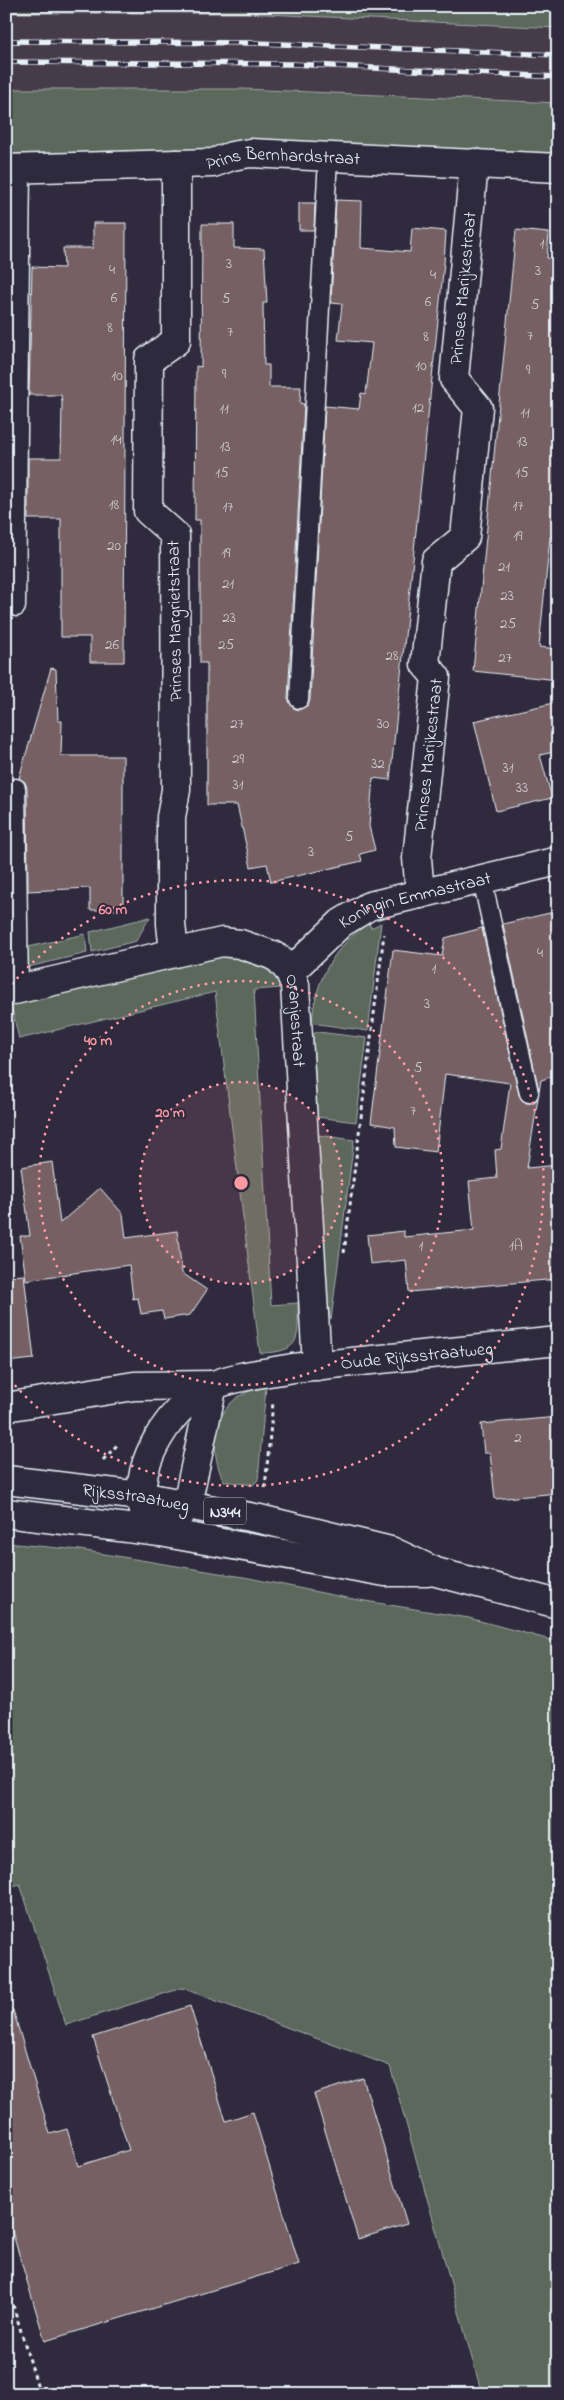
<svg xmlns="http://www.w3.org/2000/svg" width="564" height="2400" font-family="'Indie Flower',sans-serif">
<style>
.built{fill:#443a49}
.green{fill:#5b675b;stroke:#a2acaa}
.building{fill:#766164;stroke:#e8f1f8}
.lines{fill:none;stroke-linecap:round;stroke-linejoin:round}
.lane-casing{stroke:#e8f1f8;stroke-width:21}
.street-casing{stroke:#e8f1f8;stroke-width:31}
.primary-casing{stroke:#e8f1f8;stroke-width:31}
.path{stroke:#e8f1f8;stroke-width:3;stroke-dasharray:4 4;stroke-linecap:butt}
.lane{stroke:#2f2a3d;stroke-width:18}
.street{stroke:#2f2a3d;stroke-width:28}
.primary{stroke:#2f2a3d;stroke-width:28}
.rail-casing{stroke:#e8f1f8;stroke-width:5.5}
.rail{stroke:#2f2a3d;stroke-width:4;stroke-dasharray:11;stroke-linecap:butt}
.ring{fill:none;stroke:#ff9aa2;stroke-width:2.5;stroke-dasharray:2.5 5}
.labels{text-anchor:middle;stroke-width:4;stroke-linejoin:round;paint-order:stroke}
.number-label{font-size:15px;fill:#cccdd3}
.shield{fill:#2f2a3d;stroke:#b0b5c0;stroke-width:1}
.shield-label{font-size:16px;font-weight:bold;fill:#e8f1f8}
.street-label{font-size:18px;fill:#e8f1f8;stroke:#2f2a3d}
.centre{fill:#ff9aa2;stroke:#2f2a3d;stroke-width:2.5}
.ring-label{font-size:15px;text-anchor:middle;font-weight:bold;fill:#ff9aa2;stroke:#2f2a3d;stroke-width:4;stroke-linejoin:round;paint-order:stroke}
</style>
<rect width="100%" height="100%" fill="#2f2a3d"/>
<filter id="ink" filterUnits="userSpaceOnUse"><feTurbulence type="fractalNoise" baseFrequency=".02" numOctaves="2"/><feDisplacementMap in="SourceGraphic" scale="10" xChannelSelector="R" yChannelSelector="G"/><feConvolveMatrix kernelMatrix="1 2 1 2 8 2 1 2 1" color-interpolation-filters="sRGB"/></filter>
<g filter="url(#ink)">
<path class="built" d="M 6,13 L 245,13 L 558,28 L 558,103 L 243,89 L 6,89 Z"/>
<path class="green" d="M 6,6 L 505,6 L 558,10 L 558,28 L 245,13 L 6,13 Z
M 6,89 L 243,89 L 558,103 L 558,156 L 250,140 C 234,140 221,149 205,150 L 6,154 Z
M 150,917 L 136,941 L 92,952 L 90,932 Z
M 369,923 L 371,928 L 381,923 L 368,1031 L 312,1023 C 315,980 333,947 369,923 Z
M 85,934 L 87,953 L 24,968 L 24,948 Z
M 211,956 C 219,956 228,955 236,957 C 251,959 278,972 281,988 L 254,990 L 271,1305 L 298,1303 C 298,1340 302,1352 260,1353 L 215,992 L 19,1039 L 11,1004 Z
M 318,1032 L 367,1038 L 356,1122 L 317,1117 L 313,1034 Z
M 318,1135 L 354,1140 L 331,1320 L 328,1306 Z
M 266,1387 L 258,1480 L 253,1485 L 224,1481 C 209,1454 212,1410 243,1394 C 250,1390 258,1389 266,1387 Z
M 6,1543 L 80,1550 L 249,1578 L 347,1598 L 469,1618 L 558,1642 L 558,2394 L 482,2394 L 390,2066 L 182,1988 L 66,2025 L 20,1884 L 6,1888 Z"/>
<path class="building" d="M 336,200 L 362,201 L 361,248 L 410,252 L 412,228 L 446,231 L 444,263 L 390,780 L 373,778 L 369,826 L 375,850 L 360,854 L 362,861 L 271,882 L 267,864 L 251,867 L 237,805 L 207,805 L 207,663 L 200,663 L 200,520 L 195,520 L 196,366 L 201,367 L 202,224 L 234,224 L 234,248 L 264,249 L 267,303 L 263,303 L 264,365 L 269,365 L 269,387 L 301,387 L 300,403 L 304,404 L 288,698 L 293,708 L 299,710 L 308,705 L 310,700 L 325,406 L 359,409 L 361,393 L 366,394 L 372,343 L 338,340 L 342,304 L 331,303 Z
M 299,203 L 315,203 L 314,230 L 299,230 Z
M 93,223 L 126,223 L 124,662 L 90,662 L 90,637 L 61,637 L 61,519 L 28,519 L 28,458 L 61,458 L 62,403 L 61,395 L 29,395 L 32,267 L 64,268 L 63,248 L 93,248 Z
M 516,230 L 549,233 L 547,258 L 558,259 L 558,462 L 554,497 L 558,498 L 558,538 L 550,537 L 539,647 L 558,649 L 558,680 L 473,671 Z
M 51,668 L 56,669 L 58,721 L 62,721 L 61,756 L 123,756 L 123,910 L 90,910 L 90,888 L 28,891 L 27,788 L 25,782 L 19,778 Z
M 558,702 L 558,751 L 540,755 L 552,798 L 496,811 L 474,721 Z
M 558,911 L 558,1075 L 541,1080 L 539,1091 L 503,924 Z
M 482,928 L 519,1095 L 526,1103 L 532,1103 L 538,1098 L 527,1168 L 558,1165 L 558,1279 L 409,1292 L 406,1260 L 370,1264 L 367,1235 L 404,1231 L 404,1237 L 474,1230 L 469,1181 L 497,1178 L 495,1150 L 501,1149 L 510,1083 L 445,1074 L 436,1152 L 396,1147 L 395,1127 L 371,1123 L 393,950 L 442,956 L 445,938 Z
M 52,1162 L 60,1223 L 100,1188 L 123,1214 L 126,1238 L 177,1231 L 182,1273 L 207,1290 L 190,1315 L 164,1319 L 162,1311 L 141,1314 L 138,1298 L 133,1299 L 129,1265 L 26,1280 L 20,1236 L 30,1236 L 21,1167 Z
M 24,1275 L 34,1359 L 6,1362 L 6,1276 Z
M 558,1417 L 558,1493 L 495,1499 L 490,1453 L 484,1453 L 481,1424 Z
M 190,2006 L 226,2121 L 253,2112 L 299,2264 L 45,2341 L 6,2211 L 6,2011 L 13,2010 L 50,2134 L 67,2129 L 78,2166 L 129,2150 L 93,2037 Z
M 363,2078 L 407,2224 L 358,2239 L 314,2094 Z"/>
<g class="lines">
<g class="lane-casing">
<path id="lane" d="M 16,607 L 21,168
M 299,699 L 328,158
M 16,788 L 19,989
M 482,879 L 529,1093"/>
</g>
<g class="street-casing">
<g id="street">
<path id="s1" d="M 6,169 L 213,163 L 232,156 L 250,153 L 558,168"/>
<path id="s2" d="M 420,894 L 417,858 L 436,677 L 425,664 L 436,561 L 465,537 L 478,408 L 454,379 L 474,163"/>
<path d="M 174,952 L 171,924 L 171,817 L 176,790 L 175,535 L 148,511 L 149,360 L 176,341 L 176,164"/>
<path id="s3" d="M 290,972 L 341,923 L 369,906 L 558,861"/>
<path id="s4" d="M 6,992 L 222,942 L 240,944 L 272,955 L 279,959 L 290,972 L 295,985 L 317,1366"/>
<path id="s5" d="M 213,1385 L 187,1504 L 172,1525 L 160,1532 C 152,1525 145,1517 143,1507 C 133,1463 173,1402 214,1385 C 239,1375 267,1373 293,1368 L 558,1341"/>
<path d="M 6,1407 L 134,1386 L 213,1385"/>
</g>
</g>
<g class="primary-casing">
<g id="primary">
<path id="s6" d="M 6,1480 L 141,1496 L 260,1519 L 391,1551 L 436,1572 L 558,1604"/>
<path d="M 6,1513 L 160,1532 L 385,1572 L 427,1572"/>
</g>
</g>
<path class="path" d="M 344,1253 L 384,934
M 103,1460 L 119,1443
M 265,1488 L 273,1402
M 6,2282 L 40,2394"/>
<use href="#lane" class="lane"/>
<use href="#street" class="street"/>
<use href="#primary" class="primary"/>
<g class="rail-casing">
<path id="rail" d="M 6,41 L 256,43 L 558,55
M 6,62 L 292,64 L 558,77"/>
</g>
<use href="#rail" class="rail"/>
</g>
</g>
<circle cx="241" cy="1183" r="101" fill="#ff9aa2" fill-opacity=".12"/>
<g class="ring">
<circle cx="241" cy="1183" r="101"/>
<circle cx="241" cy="1183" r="202"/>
<path d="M7 990A303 303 0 1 1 7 1376"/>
</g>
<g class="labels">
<g class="number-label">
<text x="542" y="248">1</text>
<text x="229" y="268">3</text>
<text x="112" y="274">4</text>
<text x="538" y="275">3</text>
<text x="433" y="279">4</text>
<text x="114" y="302">6</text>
<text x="226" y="303">5</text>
<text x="428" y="306">6</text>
<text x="535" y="309">5</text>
<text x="110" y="332">8</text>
<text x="230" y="336">7</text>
<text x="530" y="340">7</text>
<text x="426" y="341">8</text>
<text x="421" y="370">10</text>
<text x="528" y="374">9</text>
<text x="224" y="378">9</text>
<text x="117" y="380">10</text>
<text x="418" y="412">12</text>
<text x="224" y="413">11</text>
<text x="525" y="417">11</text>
<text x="116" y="444">14</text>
<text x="522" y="446">13</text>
<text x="225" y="451">13</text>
<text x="222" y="477">15</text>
<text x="522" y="477">15</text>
<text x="114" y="509">18</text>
<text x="518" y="510">17</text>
<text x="228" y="511">17</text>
<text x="518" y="540">19</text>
<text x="114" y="550">20</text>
<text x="226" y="557">19</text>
<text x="504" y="571">21</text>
<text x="228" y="588">21</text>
<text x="507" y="600">23</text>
<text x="229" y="622">23</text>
<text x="508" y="628">25</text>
<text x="112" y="649">26</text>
<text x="226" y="649">25</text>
<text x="392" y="660">28</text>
<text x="505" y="662">27</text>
<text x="237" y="728">27</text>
<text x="383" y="728">30</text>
<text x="238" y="763">29</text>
<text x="378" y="768">32</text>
<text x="508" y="772">31</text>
<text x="238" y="789">31</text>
<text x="522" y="792">33</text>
<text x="349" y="841">5</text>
<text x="311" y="856">3</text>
<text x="540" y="957">4</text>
<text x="434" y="973">1</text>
<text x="427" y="1008">3</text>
<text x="418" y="1072">5</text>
<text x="413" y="1115">7</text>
<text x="421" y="1250">1</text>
<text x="516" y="1250">1A</text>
<text x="518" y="1442">2</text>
</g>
<rect class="shield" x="204" y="1497.5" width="42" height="27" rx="4"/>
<g class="shield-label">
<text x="225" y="1517">N344</text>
</g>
<g class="street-label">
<text dy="6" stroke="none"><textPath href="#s1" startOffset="278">Prins Bernhardstraat</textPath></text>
<text dy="6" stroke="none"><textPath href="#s2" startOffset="635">Prinses Marijkestraat</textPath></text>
<text transform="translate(174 621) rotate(-91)" y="6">Prinses Margrietstraat</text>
<text dy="6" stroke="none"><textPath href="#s2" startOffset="140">Prinses Marijkestraat</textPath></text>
<text dy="6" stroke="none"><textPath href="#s3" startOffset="149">Koningin Emmastraat</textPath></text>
<text dy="6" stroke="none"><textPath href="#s4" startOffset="348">Oranjestraat</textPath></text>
<text dy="6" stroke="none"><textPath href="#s5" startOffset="548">Oude Rijksstraatweg</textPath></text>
<text dy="6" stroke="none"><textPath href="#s6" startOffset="131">Rijksstraatweg</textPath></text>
</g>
</g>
<circle cx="241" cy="1183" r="8" class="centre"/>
<g class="ring-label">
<text x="113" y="914">60 m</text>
<text x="98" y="1045">40 m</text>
<text x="170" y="1117">20 m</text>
</g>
<rect width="564" height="2400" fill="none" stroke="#2f2a3d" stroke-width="25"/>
<rect x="12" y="12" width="539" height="2375" fill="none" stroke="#e8f1f8" stroke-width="2" filter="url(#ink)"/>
</svg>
